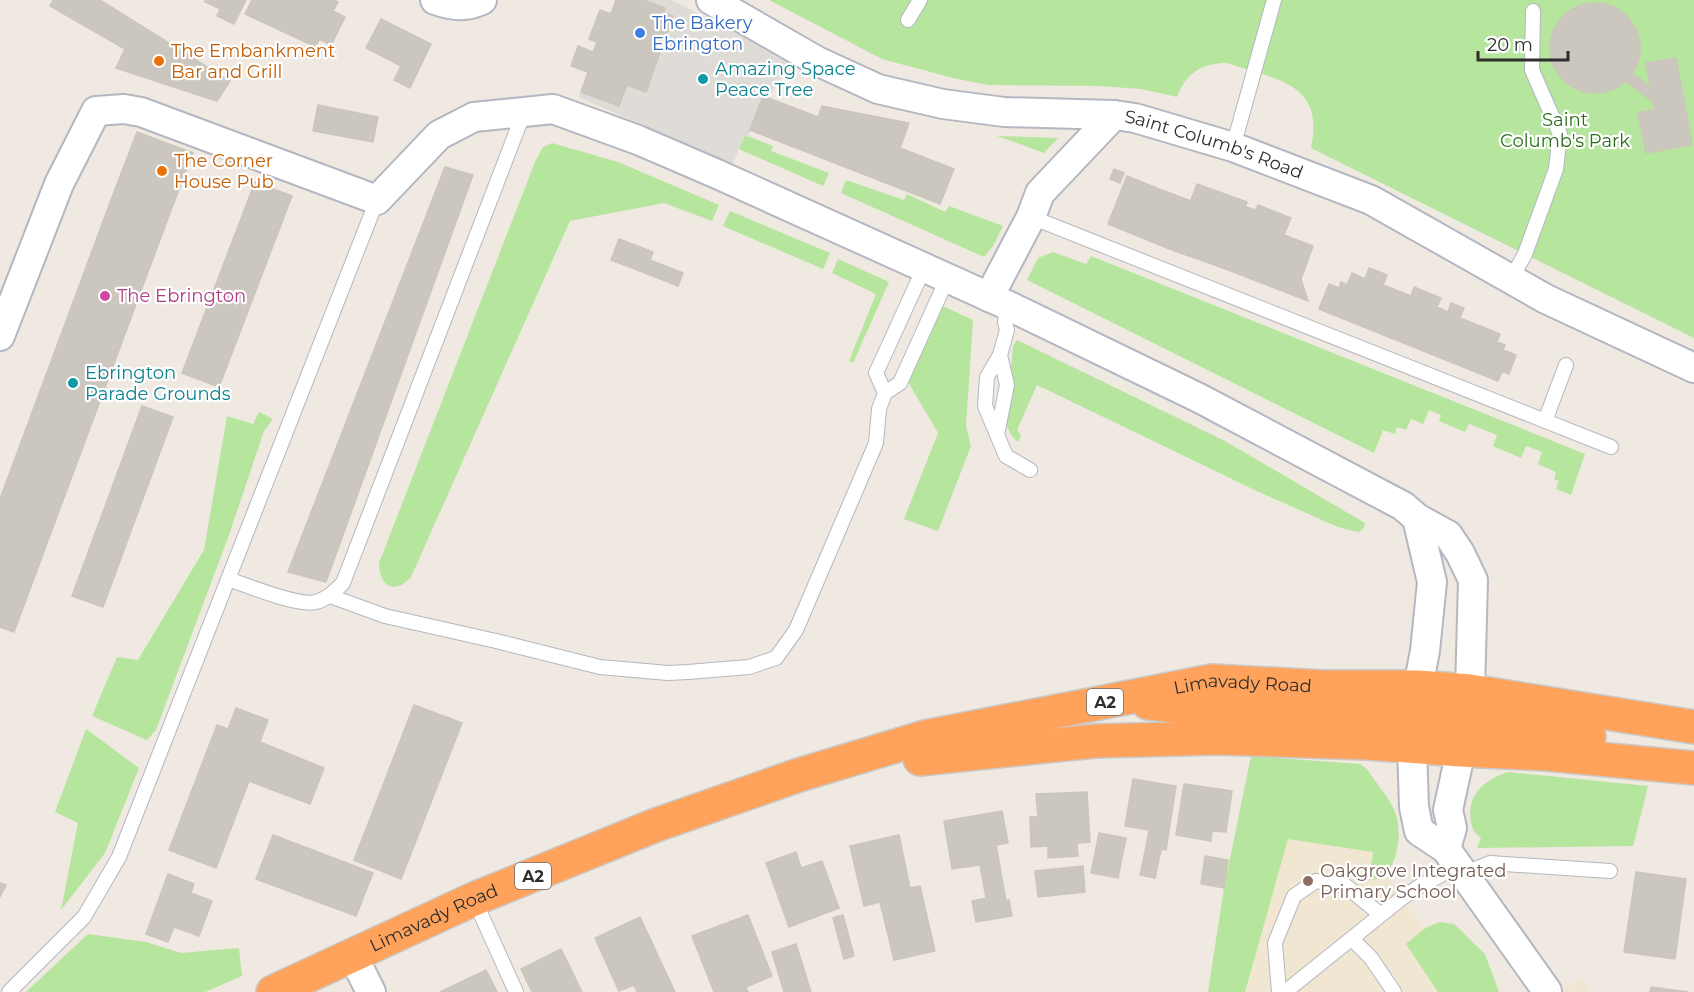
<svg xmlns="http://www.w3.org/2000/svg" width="1694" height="992" font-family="Montserrat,sans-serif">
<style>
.education{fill:#f0e6d1}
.green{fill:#b6e59e}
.plaza{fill:#dfdcd8}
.building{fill:#cbc7bf;stroke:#cbc5ba;stroke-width:1.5}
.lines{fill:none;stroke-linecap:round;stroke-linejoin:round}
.lane-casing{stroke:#b4b7c1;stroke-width:16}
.street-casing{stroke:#b4b7c1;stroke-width:32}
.highway-casing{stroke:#c9c9c9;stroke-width:36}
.lane{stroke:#fff;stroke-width:14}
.street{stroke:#fff;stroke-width:28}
.highway{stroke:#ffa35c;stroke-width:33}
.shop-dot{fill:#3f7fe0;stroke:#fff;stroke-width:2}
.food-dot{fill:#e8710a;stroke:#fff;stroke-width:2}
.culture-dot{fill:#0f9aa8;stroke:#fff;stroke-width:2}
.hotel-dot{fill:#d1479c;stroke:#fff;stroke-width:2}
.education-dot{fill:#8d6e63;stroke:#fff;stroke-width:2}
.labels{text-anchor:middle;stroke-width:4.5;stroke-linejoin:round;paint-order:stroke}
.shield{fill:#fff;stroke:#6d6d6d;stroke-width:1.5}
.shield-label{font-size:16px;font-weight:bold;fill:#2e2e2e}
.shop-label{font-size:18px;fill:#366cbe;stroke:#fff;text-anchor:start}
.food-label{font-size:18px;fill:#c56008;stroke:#fff;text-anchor:start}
.culture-label{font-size:18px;fill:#0d838f;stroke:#fff;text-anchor:start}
.park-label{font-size:18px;fill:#2c6e1b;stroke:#fff}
.street-label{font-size:18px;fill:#2e2e2e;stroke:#fff}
.hotel-label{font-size:18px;fill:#b23c85;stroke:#fff;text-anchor:start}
.education-label{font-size:18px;fill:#785e54;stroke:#fff;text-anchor:start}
</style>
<rect width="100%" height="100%" fill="#efe9e1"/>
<path class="education" d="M 1360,764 L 1367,769 L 1370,775 L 1389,847 L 1386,874 L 1468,992 L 1208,992 L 1224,888 Z
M 1582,977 L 1591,992 L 1561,992 Z"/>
<path class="green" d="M 769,0 L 1694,0 L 1694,338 L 1311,148 C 1325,82 1276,80 1227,63 C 1202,63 1186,73 1177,97 L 1141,89 L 1099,86 L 988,85 L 953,78 L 882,59 Z
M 745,135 L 773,146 L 771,151 L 829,173 L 823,186 L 739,149 Z
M 997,136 L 1058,138 L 1044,153 Z
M 552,143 L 618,162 L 719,205 L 712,221 L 664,203 L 570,221 L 411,577 C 394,596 379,585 379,563 L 535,162 L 543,147 Z
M 846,180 L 904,200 L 907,194 L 945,212 L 949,206 L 1003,226 L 993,246 L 984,257 L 841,193 Z
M 730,211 L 830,253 L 823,269 L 723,226 Z
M 1053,252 L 1086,264 L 1091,256 L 1585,454 L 1571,495 L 1556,489 L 1559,481 L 1554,479 L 1556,472 L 1538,464 L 1542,452 L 1526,446 L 1521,458 L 1493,446 L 1497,435 L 1469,424 L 1465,432 L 1439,421 L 1441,415 L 1429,410 L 1423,424 L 1411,419 L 1406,430 L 1397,427 L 1395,434 L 1383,430 L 1374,453 L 1027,280 L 1038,258 Z
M 838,259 L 889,282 L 853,363 L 849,361 L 876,294 L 832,273 Z
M 941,305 L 973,320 L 966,426 L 971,446 L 938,531 L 904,519 L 938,433 L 907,380 Z
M 1017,340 L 1225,441 L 1365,523 L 1364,528 L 1359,532 L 1353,531 L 1338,527 L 1261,493 L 1037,385 L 1017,430 L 1021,436 L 1018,442 L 1012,436 L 1006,425 L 1013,346 Z
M 259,412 L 273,419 L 264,431 L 229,535 L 156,730 L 147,740 L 92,716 L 117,657 L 138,660 L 204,550 L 227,416 L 253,424 Z
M 86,729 L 139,768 L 105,853 L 61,910 L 78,823 L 55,812 Z
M 1251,756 L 1360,764 L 1367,769 C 1375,782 1390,798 1395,812 C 1402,830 1399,859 1386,874 C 1381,879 1375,879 1369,880 L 1373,852 L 1288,839 L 1245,992 L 1208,992 L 1224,888 Z
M 1509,772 L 1648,786 L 1633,846 L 1477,848 L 1481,838 C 1475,834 1472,829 1471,822 C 1466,796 1485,778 1509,772 Z
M 1439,922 L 1454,924 L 1485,954 L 1499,992 L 1438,992 L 1406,944 L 1424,929 Z
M 88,934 L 146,942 L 181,953 L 239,948 L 242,976 L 205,992 L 26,992 Z"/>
<path class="plaza" d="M 643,0 L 672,0 L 791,61 L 768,98 L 763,96 L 748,137 L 744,136 L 733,164 L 578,97 L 581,92 L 619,105 L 627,85 L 646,91 L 673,17 L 664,13 L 665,8 Z"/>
<path class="building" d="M 53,0 L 100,0 L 230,81 L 217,101 L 116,68 L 125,49 L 50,6 Z
M 246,0 L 234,24 L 217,16 L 220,9 L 204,1 Z
M 252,0 L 334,0 L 338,2 L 333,11 L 345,17 L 331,45 L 319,39 L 316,47 L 245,14 Z
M 616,0 L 643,0 L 665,8 L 664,13 L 673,16 L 646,92 L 627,85 L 619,106 L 581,92 L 588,72 L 571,66 L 578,46 L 593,52 L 597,42 L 589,39 L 600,10 L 611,14 Z
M1550 48a45 45 0 1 1 90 0a45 45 0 1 1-90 0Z
M 381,19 L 431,44 L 410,88 L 394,80 L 401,66 L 366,48 Z
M 1676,58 L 1692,145 L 1646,153 L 1638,113 L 1655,109 L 1646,63 Z
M 1632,73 L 1651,87 L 1654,103 L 1626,81 Z
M 763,96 L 818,117 L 822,106 L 909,123 L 900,148 L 954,169 L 940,204 L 750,130 Z
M 318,105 L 378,117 L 373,142 L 313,131 Z
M 137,132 L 193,153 L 170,213 L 114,192 Z
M 445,167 L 473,175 L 326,582 L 288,572 Z
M 1114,169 L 1124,173 L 1120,183 L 1110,179 Z
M 1127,176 L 1159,189 L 1140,237 L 1108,224 Z
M 255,182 L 292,196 L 219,387 L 182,373 Z
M 1197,184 L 1247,202 L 1223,268 L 1172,250 Z
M 1159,189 L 1191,201 L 1172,250 L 1140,237 Z
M 114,192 L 170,213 L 14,632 L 0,627 L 0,499 Z
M 1258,205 L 1291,218 L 1284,235 L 1313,246 L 1301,279 L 1308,301 L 1223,268 L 1246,207 L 1256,210 Z
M 619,239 L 653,252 L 645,273 L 611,260 Z
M 650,260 L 683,273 L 678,286 L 645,273 Z
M 1369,268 L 1387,275 L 1383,285 L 1411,296 L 1414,287 L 1441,298 L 1437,307 L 1448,312 L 1451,303 L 1464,308 L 1460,318 L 1500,334 L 1497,342 L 1505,345 L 1503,350 L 1516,355 L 1509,374 L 1502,371 L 1498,381 L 1319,309 L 1329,284 L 1339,288 L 1341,282 L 1347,285 L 1352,273 L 1365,279 Z
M 142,406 L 173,417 L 103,607 L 72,596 Z
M 414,705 L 462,723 L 401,879 L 354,860 Z
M 236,708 L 268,720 L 260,742 L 324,768 L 310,804 L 249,781 L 216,868 L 169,850 L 217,725 L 228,729 Z
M 1133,779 L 1176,786 L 1166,850 L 1146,847 L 1149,830 L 1125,826 Z
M 1184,784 L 1232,791 L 1226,832 L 1212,831 L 1211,841 L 1176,835 Z
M 1087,792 L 1090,842 L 1077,843 L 1078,856 L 1048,858 L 1048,846 L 1031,847 L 1030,817 L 1038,817 L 1036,794 Z
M 1002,811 L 1008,843 L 996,845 L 1006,901 L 1009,900 L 1012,916 L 976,922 L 972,901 L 986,898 L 980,865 L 952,869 L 944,821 Z
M 1099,833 L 1126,838 L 1118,878 L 1091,873 Z
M 273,835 L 373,873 L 356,916 L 256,879 Z
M 899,835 L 910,888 L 920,886 L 935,951 L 894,960 L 880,902 L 864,906 L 850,846 Z
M 1146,847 L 1161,850 L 1155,878 L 1140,875 Z
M 796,852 L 801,868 L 822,861 L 839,908 L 789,927 L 766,863 Z
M 1205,856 L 1228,860 L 1224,888 L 1201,884 Z
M 1083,866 L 1085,892 L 1038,897 L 1035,871 Z
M 1636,872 L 1686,879 L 1675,959 L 1624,952 Z
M 168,874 L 194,884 L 191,893 L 212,901 L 199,936 L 174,927 L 168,942 L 146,934 Z
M 0,883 L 6,885 L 0,897 Z
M 748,915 L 772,976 L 746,987 L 748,992 L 714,992 L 692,936 Z
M 843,915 L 854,956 L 844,959 L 833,918 Z
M 640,917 L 675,992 L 637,992 L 634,985 L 619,991 L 595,938 Z
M 796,944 L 811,992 L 784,992 L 772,952 Z
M 561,949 L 582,992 L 532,992 L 521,969 Z
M 486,970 L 497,992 L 440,992 Z
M 1651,987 L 1688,992 L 1650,992 Z"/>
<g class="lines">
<g class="lane-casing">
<path id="lane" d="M 908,20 L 920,0
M 1233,147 L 1274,0
M 1031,217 L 1611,447
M 1511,279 L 1525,254 L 1556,169 L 1560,134 L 1532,70 L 1533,11
M 1007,305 L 1005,322 L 1007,330 L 1000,355 L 987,377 L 985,406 L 1006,456 L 1030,470
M 885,393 L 876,373 L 924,268
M 1545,421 L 1566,365
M 997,435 L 1007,385 L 1000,355
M 228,579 C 246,585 299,607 316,602 C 327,599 335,591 343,583 L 524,112
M 330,596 L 385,616 L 496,641 L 600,667 L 668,673 L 688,672 L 749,667 L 776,658 L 796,630 L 876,443 L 879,409 L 885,393 L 900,383 L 947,279
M 1463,874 L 1490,863 L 1610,871
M 474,899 L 516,992
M 1352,939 L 1371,958 L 1394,992
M 9,992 L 84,917 L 119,857 L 377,200
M 1279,992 L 1275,943 L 1294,896 L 1316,881 L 1346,886 L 1381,915
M 1285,992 L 1402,898 L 1420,886 L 1458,866"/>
</g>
<g class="street-casing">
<g id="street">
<path d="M 435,0 C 452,6 466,8 482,0"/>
<path id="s1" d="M 711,0 L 817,61 L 878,89 L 943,104 L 1004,112 L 1114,115 L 1135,118 L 1233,147 L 1371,200 L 1546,299 L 1694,368"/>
<path d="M 989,297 L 1031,217 L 1040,193 L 1114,115"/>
<path d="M 0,336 L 59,184 L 96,111 L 124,109 L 141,112 L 377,200 L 439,135 L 474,117 L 553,109 L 638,140 L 717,174 L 1007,305 L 1199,398 L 1403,506 L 1417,518 L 1448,535 L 1460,553 L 1473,580 L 1470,691 L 1461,750 L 1448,810 L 1452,828 L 1446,849"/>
<path d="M 1417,518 L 1432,582 L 1425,651 L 1418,687 L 1412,746 L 1414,807 L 1419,831 L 1446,849 L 1547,991"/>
<path d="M 352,954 L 371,992"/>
</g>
</g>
<g class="highway-casing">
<g id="highway">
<path d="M 1148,703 L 1188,708 L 1222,706 L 1324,709 L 1415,714 L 1589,737"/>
<path d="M 920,759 L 1095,741 L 1218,738 L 1366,743 L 1461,750 L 1546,754 L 1694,768"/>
<path id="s2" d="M 273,992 L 474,899 L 656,825 L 799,775 L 925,737 L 1212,681 L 1324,687 L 1418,687 L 1470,691 L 1694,727"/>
</g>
</g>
<use href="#lane" class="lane"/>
<use href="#street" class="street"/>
<use href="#highway" class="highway"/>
</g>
<circle class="shop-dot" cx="640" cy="33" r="6"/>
<g class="food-dot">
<circle cx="159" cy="61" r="6"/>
<circle cx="162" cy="171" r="6"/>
</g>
<g class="culture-dot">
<circle cx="703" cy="79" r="6"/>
<circle cx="73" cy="383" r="6"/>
</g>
<circle class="hotel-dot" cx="105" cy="296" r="6"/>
<circle class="education-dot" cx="1308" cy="881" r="6"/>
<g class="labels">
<g class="shield">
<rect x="1087" y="689" width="36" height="26" rx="4.5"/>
<rect x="515" y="863" width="36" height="26" rx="4.5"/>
</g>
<g class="shield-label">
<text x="1105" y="708">A2</text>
<text x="533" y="882">A2</text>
</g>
<g class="shop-label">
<text x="652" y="29">The Bakery<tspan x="652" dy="21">Ebrington</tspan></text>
</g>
<g class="food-label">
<text x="171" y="57">The Embankment<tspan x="171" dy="21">Bar and Grill</tspan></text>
<text x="174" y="167">The Corner<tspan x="174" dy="21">House Pub</tspan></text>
</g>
<g class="culture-label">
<text x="715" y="75">Amazing Space<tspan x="715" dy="21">Peace Tree</tspan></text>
<text x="85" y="379">Ebrington<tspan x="85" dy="21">Parade Grounds</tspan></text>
</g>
<g class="park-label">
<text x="1565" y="126">Saint<tspan x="1565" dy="21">Columb's Park</tspan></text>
</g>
<g class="street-label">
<text dy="6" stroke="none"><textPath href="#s1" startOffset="532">Saint Columb's Road</textPath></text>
<text dy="6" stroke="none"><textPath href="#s2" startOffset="1024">Limavady Road</textPath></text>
<text dy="6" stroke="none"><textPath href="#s2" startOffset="177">Limavady Road</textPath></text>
</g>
<g class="hotel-label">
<text x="117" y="302">The Ebrington</text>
</g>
<g class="education-label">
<text x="1320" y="877">Oakgrove Integrated<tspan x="1320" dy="21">Primary School</tspan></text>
</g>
</g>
<path d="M1478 51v9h90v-9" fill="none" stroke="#2e2e2e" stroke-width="3"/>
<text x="1487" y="51" font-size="18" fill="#2e2e2e" stroke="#ffffff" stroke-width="4.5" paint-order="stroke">20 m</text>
</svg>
